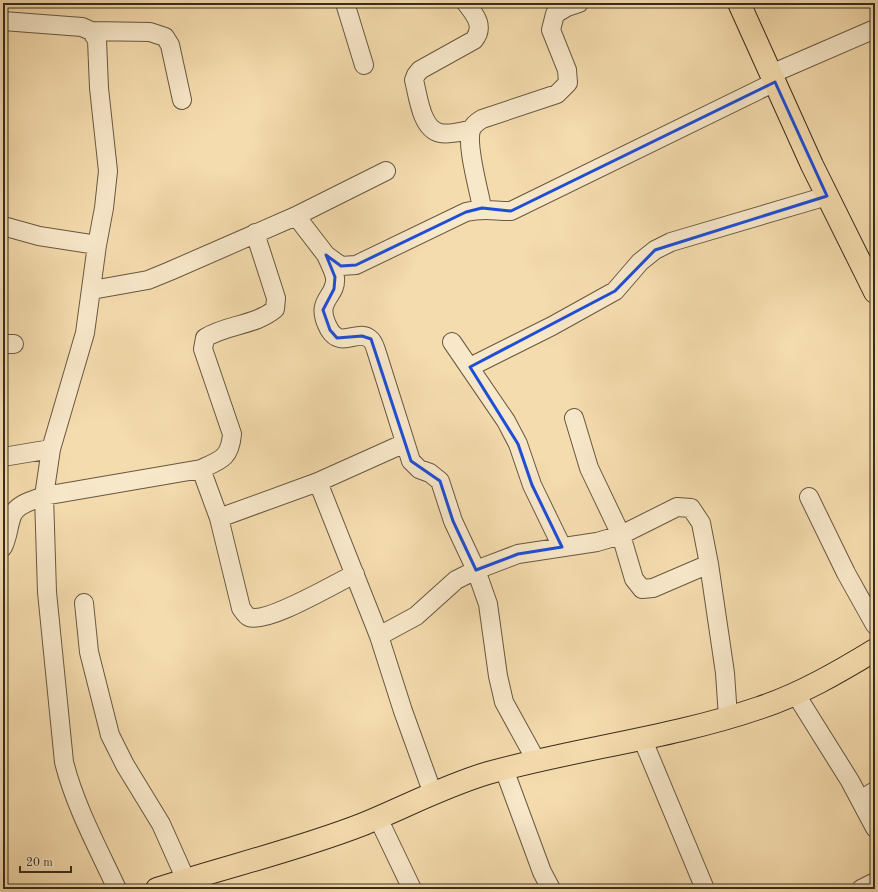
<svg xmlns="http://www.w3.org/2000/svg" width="878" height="892" font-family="'Old Standard TT',serif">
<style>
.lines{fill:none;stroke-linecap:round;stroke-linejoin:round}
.minor-casing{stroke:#675840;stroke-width:20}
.major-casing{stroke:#382c1c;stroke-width:24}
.minor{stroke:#f8e8ca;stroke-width:18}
.major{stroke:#f5dcae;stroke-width:22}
.marked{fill:none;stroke:#1d4ed8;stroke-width:3;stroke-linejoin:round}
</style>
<rect width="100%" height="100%" fill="#f5dcae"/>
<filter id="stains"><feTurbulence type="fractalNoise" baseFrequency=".005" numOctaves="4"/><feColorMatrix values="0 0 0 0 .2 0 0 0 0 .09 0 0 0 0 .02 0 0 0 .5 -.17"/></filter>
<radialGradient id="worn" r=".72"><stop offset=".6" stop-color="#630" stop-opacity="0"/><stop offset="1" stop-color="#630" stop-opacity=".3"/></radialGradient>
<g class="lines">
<g class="minor-casing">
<path id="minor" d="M 345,3 L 364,65
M 466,3 C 475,15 485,26 474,40 L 420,70 L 416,75 L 414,80 C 418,95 421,129 440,133 C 450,135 462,131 471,130
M 3,21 L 82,27 L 91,31 L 97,40 L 99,88 L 108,171 L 104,208 L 97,245 L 85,333 L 51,449 L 44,496 L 47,592 L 64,762 C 75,806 98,848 117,889
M 91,31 L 150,32 L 165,37 L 170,45 L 182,100
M 771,74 L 875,29
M 482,208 C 479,190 466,146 471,130 C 473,125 477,122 482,119 L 557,94 L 568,83 L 567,70 L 551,30 L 555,14 L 567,7 L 579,3
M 296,216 L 326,255 L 341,266 L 356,265 L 466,212 C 484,208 493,211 511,211 L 775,82
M 3,226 L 39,236 L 97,245
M 326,255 C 329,262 334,271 335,278 C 337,298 313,299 329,329 C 341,350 358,328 370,339 C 373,341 375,347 376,350 L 411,461 L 419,469 L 430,473 L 440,481 L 453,521 L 476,570 L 488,604 L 498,676 L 504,702 L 537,762
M 92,290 L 148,280 L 170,271 L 296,216 L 386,171
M 452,342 L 506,421 L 518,444 L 532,485 L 562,547
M 3,344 L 14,344
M 470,367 L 552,326 L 615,291 L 640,262 L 655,250 L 671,242 L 827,196
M 574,418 L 589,468 L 621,535 L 634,579 L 642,589 L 653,588 L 709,564
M 3,457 L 51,449
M 201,469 L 219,518 L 241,608 C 243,611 246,616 249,617 C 268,624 335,583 355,574
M 318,482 L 379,636 L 403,711 L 433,794
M 809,497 L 846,573 L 875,625
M 219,518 L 318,482 L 405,443
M 3,547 C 8,537 8,527 12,516 C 16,504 34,500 44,496 L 201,469 C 221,460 230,458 232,434 L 203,349 L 205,338 C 227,324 255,326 275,309 L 276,298 L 255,233
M 84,603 L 89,652 L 110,735 L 125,765 L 161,824 L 186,880
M 379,636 L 416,616 L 456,580 L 476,570 L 518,554 L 597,542 L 621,535 L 677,507 L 691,508 L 701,523 L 709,564 L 725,673 L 728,717
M 795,693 L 850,781 L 875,828
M 642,738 L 705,889
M 504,769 L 542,872 L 551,889
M 860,800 L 875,791
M 378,818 L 412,889
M 861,889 L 875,882"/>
</g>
<g class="major-casing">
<path id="major" d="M 739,3 L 812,165 L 875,292
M 157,889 C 224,867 294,851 361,825 C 403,808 444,786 488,773 C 578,748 671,738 759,708 C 799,695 839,672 875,650"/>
</g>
<use href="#minor" class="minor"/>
<use href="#major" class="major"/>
</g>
<path class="marked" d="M 775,82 L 827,196 L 655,250 L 615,291 L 470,367 L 518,444 L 532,485 L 562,547 L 518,554 L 476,570 L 453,521 L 440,481 L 411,461 L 371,339 L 362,336 L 337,338 L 330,330 L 323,310 L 334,289 L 335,277 L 326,255 L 341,266 L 356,265 L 466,212 L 482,208 L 511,211 Z"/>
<rect width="878" height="892" fill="none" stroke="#f5dcae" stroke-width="16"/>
<rect x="4" y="4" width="870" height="884" fill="none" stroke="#382c1c" stroke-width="2"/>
<rect x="8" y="8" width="862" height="876" fill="none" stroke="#382c1c"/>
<path d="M20 866v6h51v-6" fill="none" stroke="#382c1c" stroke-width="2"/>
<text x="26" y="866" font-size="12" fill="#382c1c" stroke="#f8e8ca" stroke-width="3" paint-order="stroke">20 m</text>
<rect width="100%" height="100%" filter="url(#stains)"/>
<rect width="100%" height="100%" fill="url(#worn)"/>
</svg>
